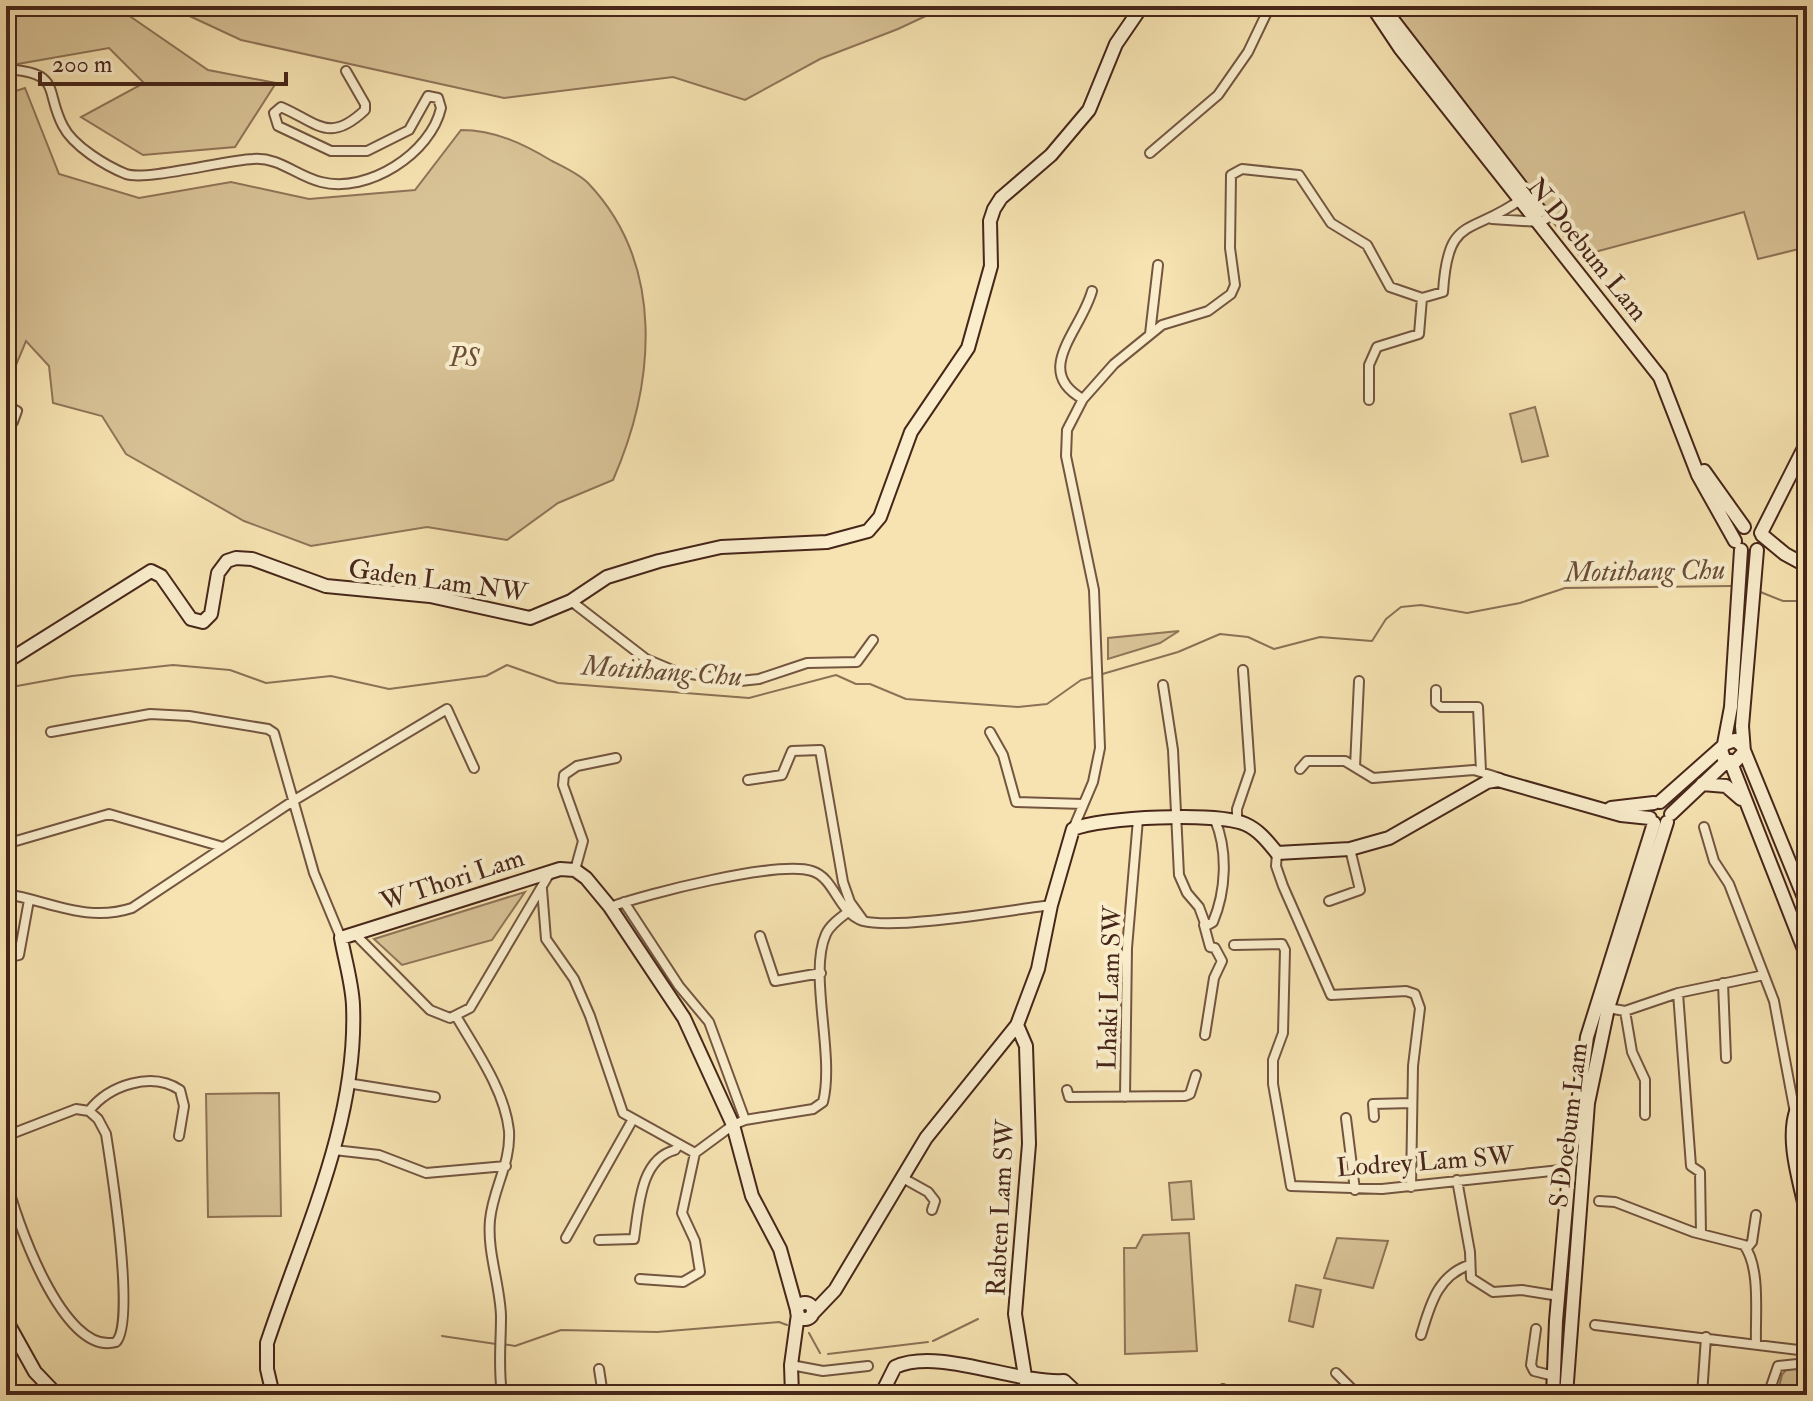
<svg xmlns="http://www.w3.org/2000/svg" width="1813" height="1401" font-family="'IM FELL Double Pica',serif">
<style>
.green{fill:#d8c397;stroke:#907458;stroke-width:2}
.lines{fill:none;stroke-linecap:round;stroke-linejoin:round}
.stream{stroke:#8c7156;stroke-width:2}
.street-casing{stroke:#735540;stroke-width:12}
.secondary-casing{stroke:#47261a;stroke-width:16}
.street{stroke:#f9edcc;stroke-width:8}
.secondary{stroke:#f9edcc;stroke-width:12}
.labels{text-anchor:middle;stroke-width:8;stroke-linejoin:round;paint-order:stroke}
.street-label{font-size:26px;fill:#47261a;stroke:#f9edcc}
.park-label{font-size:26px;font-style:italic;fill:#6b4d39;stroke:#f9edcc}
.water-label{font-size:28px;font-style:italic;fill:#6a4c38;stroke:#f9edcc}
</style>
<rect width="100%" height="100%" fill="#f6e3b1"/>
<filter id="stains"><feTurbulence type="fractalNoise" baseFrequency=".0025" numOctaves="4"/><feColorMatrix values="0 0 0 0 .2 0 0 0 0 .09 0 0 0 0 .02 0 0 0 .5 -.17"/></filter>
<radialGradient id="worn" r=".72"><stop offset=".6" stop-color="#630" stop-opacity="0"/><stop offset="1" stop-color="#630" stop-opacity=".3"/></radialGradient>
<path class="green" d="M 6,6 L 115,6 L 208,70 L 276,83 L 235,147 L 143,155 L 81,117 L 144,83 L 109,48 L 6,66 Z
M 168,6 L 947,6 L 898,29 L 820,59 L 745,100 L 673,77 L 504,98 L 241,40 Z
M 1381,6 L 1807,6 L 1807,247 L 1758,259 L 1744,212 L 1580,256 Z
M 25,88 L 59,174 L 139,198 L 231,182 L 309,199 L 415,190 L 461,130 C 495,130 524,144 552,161 C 564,167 579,174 588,183 C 666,265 655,384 613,480 L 558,503 L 507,540 L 427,527 L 311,546 L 244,521 L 126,454 L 102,416 L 53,403 L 49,366 L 26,341 L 6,389 L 6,94 Z
M 1535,407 L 1548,456 L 1522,462 L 1510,414 Z
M 1179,631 L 1160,643 L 1108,659 L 1108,638 Z
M 525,892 L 492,940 L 402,965 L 374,939 Z
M 279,1093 L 281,1216 L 208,1217 L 206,1094 Z
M 1191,1181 L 1194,1219 L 1172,1220 L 1169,1183 Z
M 1189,1233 L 1197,1351 L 1125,1354 L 1124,1248 L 1136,1248 L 1143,1235 Z
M 1337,1238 L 1388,1241 L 1373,1288 L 1324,1278 Z
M 1296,1285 L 1321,1290 L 1313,1327 L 1289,1321 Z
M 1790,1365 L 1807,1367 L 1806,1395 L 1777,1395 L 1782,1375 Z"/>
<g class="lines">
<path class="stream" d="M 1758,591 L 1783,601 L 1807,601
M 1099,675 L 1178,652 L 1220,634 L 1248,637 L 1274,649 L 1320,637 L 1372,641 L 1386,619 L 1401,607 L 1421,605 L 1467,613 L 1520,603 L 1565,588 L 1732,586
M 6,688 L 72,676 L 173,665 L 230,670 L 266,683 L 331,676 L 389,689 L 486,676 L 507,665 L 558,683 L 749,698 L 836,675 L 856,684 L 870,684 L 906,699 L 1018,707 L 1047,704 L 1081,680 L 1093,677
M 809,1333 L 820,1353
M 442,1336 L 496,1344
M 933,1341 L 978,1319
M 503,1344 L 515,1346 L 561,1330 L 657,1332 L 779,1322 L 787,1325
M 828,1354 L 928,1342"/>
<g class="street-casing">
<path id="street" d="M 6,69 C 63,73 44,90 63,126 C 73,146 106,166 126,174 C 147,181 225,160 253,159 C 280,157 296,176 321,182 C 368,194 431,153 441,108 L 438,98 L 428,96 L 409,130 L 367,151 L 331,151 L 278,126 L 274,113 L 281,107 C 318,123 329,144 365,110 L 365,104 L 346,71
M 1150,153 L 1218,95 L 1248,52 L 1270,6
M 1492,219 L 1540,222 L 1546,219
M 1150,334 L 1158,265
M 1083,399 C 1032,371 1081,331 1092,291
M 1369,400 L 1369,365 L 1377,347 L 1419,334 L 1422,298
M 6,405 L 17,411 L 13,422 L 6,425
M 571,601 L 646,659 L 677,672 L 740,681 L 759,679 L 807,663 L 857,662 L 873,640
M 1163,685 L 1173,750 L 1179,875 L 1187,893 L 1199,907 L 1206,926 L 1213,922 C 1226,891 1228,851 1215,820
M 1436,690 L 1436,703 L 1441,707 L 1478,707 L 1481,771
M 51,732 L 150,714 L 189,716 L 268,729 L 274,733 L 314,873 L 341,938
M 990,732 L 1003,755 L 1016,802 L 1083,804
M 1355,767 L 1359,681
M 1300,769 L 1307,761 L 1345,761 L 1373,778 L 1474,770 L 1500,778
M 748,780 L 782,775 L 792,751 L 820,750 L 843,882 L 850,902 L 863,920
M 1237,821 L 1237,809 L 1250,771 L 1243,670
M 1704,827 L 1714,861 L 1729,884 L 1764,975
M 1073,829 L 1093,782 L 1100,748 L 1094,590 L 1066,456 L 1067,430 L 1083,399 L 1114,364 L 1162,325 L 1208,311 L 1231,294 L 1235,285 L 1230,248 L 1231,175 L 1242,169 L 1299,175 L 1331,223 L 1367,245 L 1390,287 L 1422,298 L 1443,292 C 1448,213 1470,237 1523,198
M 1277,853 L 1276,866 L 1283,886 L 1331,995 L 1406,991 L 1415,994 L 1420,1008 L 1413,1066 L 1411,1187
M 575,870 L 583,841 L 563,785 L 564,775 L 577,766 L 616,758
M 542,889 L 546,939 L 574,979 L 590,1016 L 623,1113 L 695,1153 L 733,1125 L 745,1120 L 813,1109 L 823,1102 C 835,1055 808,973 826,934 C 830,925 840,918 848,912
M 6,894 C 50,901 86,923 132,908 L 293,801 L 447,709 L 474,768
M 9,894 L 9,843 L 109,814 L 223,847
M 1329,901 L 1360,890 L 1350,849
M 624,902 L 679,986 L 709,1022 L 745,1120
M 610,907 C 646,894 778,860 812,871 C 835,878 838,913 863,921 C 897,930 1010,910 1051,905
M 1204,925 L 1210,947 L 1215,948 L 1222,961 L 1214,978 L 1205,1035
M 354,933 L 430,1010 L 450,1018 L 470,1008 L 551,871
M 760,936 L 775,981 L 821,973
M 1234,945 L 1282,944 L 1285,950 L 1283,1033 L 1273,1060 L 1273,1084 L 1291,1186 L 1382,1189 L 1570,1169
M 6,958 L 19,955 L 29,900
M 1723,983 L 1726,1058
M 1678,993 L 1691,1166 L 1700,1172 L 1701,1234
M 1608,1008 L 1625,1011 L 1678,993 L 1764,975 L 1774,1001 L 1795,1113
M 1625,1011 L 1632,1052 L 1645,1080 L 1645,1115
M 456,1016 C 476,1050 505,1091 509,1131 C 511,1164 493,1188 490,1220 C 487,1252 500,1284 501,1316 C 501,1346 498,1364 502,1395
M 347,1083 L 435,1097
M 1067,1090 L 1069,1097 L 1185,1096 L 1190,1094 L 1196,1075
M 1125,1097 L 1127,948 L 1138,819
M 89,1111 C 109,1085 152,1071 180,1090 L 184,1106 L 179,1136
M 1374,1117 L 1373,1104 L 1412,1103
M 1346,1118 L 1355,1190
M 6,1136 L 76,1109 L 89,1111
M 334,1150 L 379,1155 L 426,1173 L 506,1166
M 901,1177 L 928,1192 L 935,1201 L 932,1210
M 6,1178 C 15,1218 63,1357 116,1342 C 136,1323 111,1166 106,1134 L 98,1119 L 89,1111
M 1457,1180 L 1470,1252 L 1471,1278 L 1493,1292 L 1522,1290 L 1559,1296
M 1599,1201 L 1615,1202 L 1693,1232 L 1744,1245 C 1761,1268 1755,1315 1756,1343
M 566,1238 L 633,1119
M 599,1240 L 634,1239 C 639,1207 640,1159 675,1150 L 679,1144
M 1747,1248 L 1752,1242 L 1756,1215
M 640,1279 L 683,1282 L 700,1272 L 695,1241 L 682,1213 L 695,1153
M 1595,1325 L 1807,1351
M 1536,1329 L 1531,1365 L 1534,1371 L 1554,1376
M 1421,1335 C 1430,1306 1437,1276 1469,1265
M 791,1365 L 823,1371 L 868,1366
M 599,1369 L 603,1395
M 1336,1373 L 1358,1395
M 1223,1389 L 1234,1395
M 690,1392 L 691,1395
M 1702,1395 L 1706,1337
M 1768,1395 L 1778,1366 L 1807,1363"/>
</g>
<g class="secondary-casing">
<path id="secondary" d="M 1372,6 L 1400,48 L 1660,377 L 1698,475 L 1735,541
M 1382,6 L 1540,211
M 1704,471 L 1744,527
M 1761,533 L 1807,442
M 1762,535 L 1785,554 L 1807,566
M 6,662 L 151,571 L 161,576 L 191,619 L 203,622 L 211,614 L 218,573 L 227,561 L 236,558 L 252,559 L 326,586 L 430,596 L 530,618 L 571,601 L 607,577 L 659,561 L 721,547 L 827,542 L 868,531 L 880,517 L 911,432 L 968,348 L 991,266 L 990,221 L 994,209 L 1001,198 L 1051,155 L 1089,110 L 1116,44 L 1142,6
M 1724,744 L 1731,707 L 1741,550
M 1741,745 L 1735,740 L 1724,744 L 1721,750 L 1724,759 L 1735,762 L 1744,752 L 1742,726 L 1757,550
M 1743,748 L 1807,905
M 1731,763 L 1807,957
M 1702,784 L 1726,786 L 1741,799
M 1660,802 L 1722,747
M 1611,808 L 1654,803
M 1671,814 L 1727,761
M 1017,1025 L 1026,1046 L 1029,1144 L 1015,1314 L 1028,1395
M 1807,1103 L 1797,1109 C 1785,1140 1801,1185 1807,1216
M797 1311a8 8 0 1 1 16 0a8 8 0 1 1-16 0Z
M 813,1313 L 835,1290 L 926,1138 L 1017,1025 L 1038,969 L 1051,905 L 1073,829 C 1101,817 1217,812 1245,824 C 1259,830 1268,842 1277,853 L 1350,849 L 1389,838 L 1487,782 L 1498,780 L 1621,815 L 1650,818
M 6,1320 L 35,1372 L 57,1395
M 273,1395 L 267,1369 L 267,1343 C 303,1234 358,1122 353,1005 C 352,983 345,960 341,938 L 560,869 L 575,870 L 586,878 L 610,907 L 684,1018 L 733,1125 L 752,1196 L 780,1249 L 797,1310
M 366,1395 L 402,1395
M 792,1395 L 791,1365 L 798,1314
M 881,1395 L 895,1367 C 938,1347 1016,1384 1064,1381 L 1079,1395
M 1553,1395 L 1556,1321 L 1570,1161 L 1587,1037 L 1654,823
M 1566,1395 L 1588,1103 L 1608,1008 L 1667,822"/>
</g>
<use href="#street" class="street"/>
<use href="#secondary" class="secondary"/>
</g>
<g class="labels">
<g class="street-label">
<text transform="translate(1588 249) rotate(51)" y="9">N Doebum Lam</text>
<text transform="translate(438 580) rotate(8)" y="9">Gaden Lam NW</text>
<text transform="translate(452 879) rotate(-18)" y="9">W Thori Lam</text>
<text transform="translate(1109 988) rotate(-88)" y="9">Lhaki Lam SW</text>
<text transform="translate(1568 1125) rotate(-83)" y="9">S Doebum Lam</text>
<text transform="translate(1425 1161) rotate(-4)" y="9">Lodrey Lam SW</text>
<text transform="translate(1000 1208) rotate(-87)" y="9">Rabten Lam SW</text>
</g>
<g class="park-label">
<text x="464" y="366">PS</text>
</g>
<g class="water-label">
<text transform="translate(1645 570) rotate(-1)" y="10">Motithang Chu</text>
<text transform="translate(662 670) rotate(4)" y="10">Motithang Chu</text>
</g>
</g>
<rect width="1813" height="1401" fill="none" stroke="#f6e3b1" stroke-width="32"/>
<rect x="8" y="8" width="1797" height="1385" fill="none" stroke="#47261a" stroke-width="4"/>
<rect x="16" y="16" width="1781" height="1369" fill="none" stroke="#47261a" stroke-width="2"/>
<path d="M40 72v12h246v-12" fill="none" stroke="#47261a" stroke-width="4"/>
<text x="52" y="72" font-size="24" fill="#47261a" stroke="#f9edcc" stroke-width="6" paint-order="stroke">200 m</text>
<rect width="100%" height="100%" filter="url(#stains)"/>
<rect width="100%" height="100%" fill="url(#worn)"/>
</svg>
